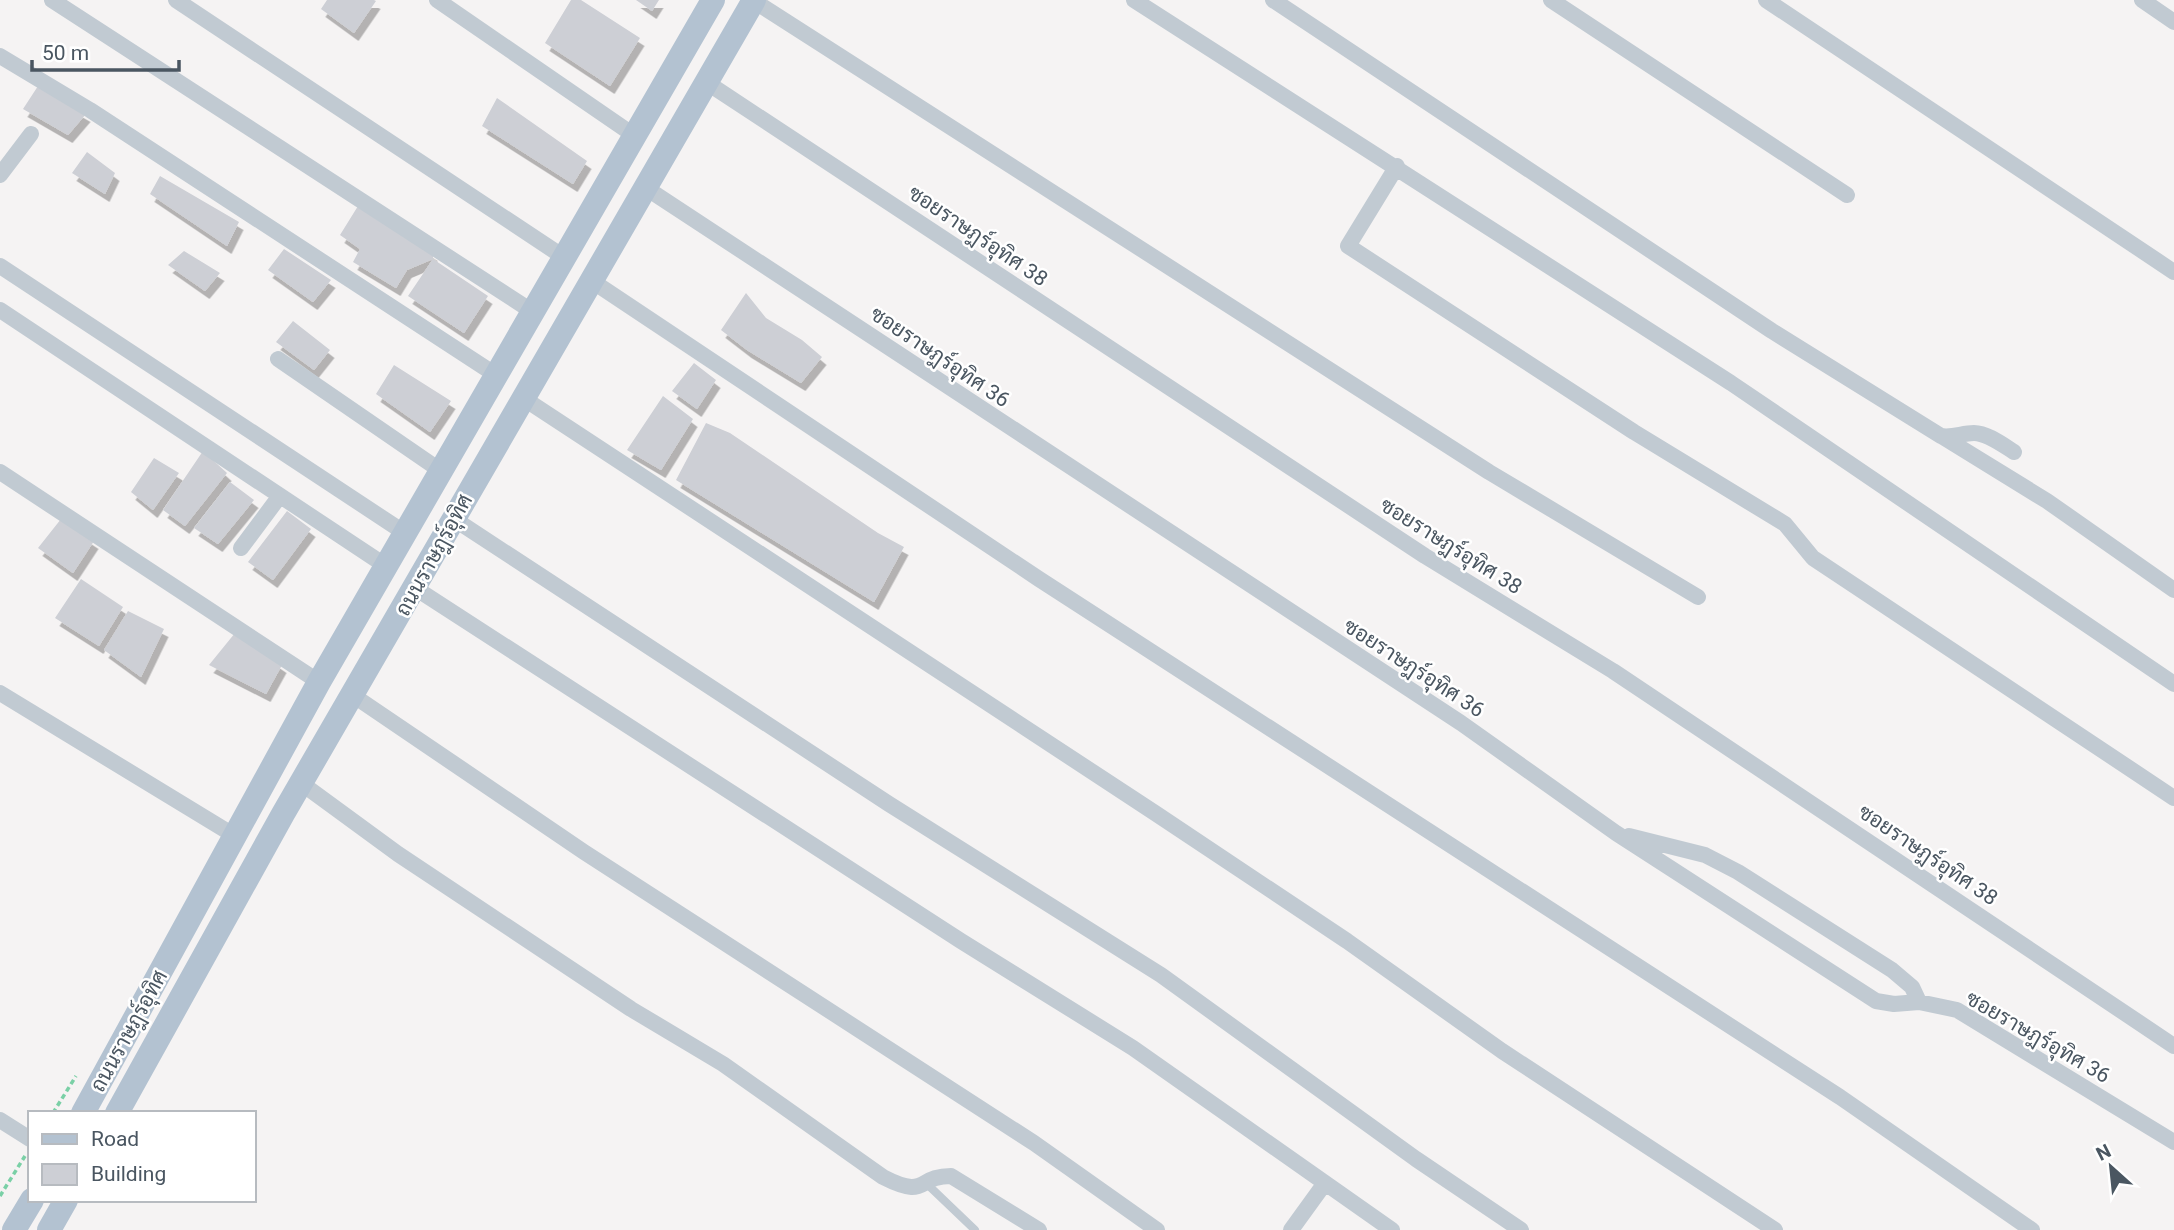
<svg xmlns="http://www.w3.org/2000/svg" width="2174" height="1230" font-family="Roboto,Sarabun,sans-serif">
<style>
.building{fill:#cdcfd5;filter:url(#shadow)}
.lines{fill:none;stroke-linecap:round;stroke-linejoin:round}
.path{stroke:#7ad0a6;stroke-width:3.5;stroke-dasharray:5 3.5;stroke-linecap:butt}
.service{stroke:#c1cad2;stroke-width:8}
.minor{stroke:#c1cad2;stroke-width:16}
.primary{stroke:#b3c2d1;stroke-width:24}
.labels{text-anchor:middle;stroke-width:5;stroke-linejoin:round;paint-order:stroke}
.street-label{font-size:21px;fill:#4a5661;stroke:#fff}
</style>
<defs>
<filter id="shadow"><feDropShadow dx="4.5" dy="8" stdDeviation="0" flood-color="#0004"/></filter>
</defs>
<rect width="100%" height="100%" fill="#f5f3f3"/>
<path class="building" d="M 327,0 L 374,0 L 376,1 L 354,33 L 321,9 Z
M 571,0 L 581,0 L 640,38 L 610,86 L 545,43 Z
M 636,0 L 659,0 L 652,11 Z
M 38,86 L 86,114 L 68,135 L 23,109 Z
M 497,98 L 587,161 L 573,184 L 482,126 Z
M 87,152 L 115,173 L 105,194 L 72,173 Z
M 160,176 L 239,222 L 227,246 L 150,194 Z
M 358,206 L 433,253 L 433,259 L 407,270 L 396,288 L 353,262 L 360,249 L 340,235 Z
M 284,249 L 331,280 L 313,302 L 268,270 Z
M 184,251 L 220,273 L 205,291 L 168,265 Z
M 433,259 L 488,296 L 464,333 L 408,296 Z
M 746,293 L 766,318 L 802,340 L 822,357 L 801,383 L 747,350 L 721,330 Z
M 293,321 L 330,350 L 314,370 L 276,342 Z
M 694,363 L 716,380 L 697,409 L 672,391 Z
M 394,365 L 451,401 L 430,432 L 376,394 Z
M 663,396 L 693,419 L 661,470 L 627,450 Z
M 706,423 L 730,433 L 878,533 L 904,547 L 874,602 L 676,480 Z
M 203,451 L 227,473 L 185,526 L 163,510 Z
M 154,458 L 179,473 L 153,510 L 131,492 Z
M 230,482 L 254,500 L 218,544 L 194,528 Z
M 287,511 L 311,529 L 273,580 L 248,562 Z
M 61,519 L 94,541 L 73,573 L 38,548 Z
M 81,579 L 123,607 L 99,646 L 55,618 Z
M 128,611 L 164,629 L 141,677 L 104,650 Z
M 235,633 L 282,665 L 266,694 L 209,665 Z"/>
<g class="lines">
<path class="path" d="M 53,1113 L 76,1076
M 0,1196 L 25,1156"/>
<path class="service" d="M 928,1185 L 975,1230"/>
<path class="minor" d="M 52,0 L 533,312
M 176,0 L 565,258
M 437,0 L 635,136
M 1134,0 L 1731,383 L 2174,684
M 1273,0 L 1772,331 L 1941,436 C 1953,438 1962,433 1974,433 C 1987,433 2003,445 2014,452
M 1551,0 L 1847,195
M 1766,0 L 2174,272
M 2142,0 L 2174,22
M 754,1 L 1489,472 L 1698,597
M 0,56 L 90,110 L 496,375
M 706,82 L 1425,556 L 1613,671 L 2174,1046
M 1397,166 L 1348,246 L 1634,432 L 1785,524 L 1813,558 L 2174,798
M 0,175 L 31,134
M 646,188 L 1461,723 L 1616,833 L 1876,1001 L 1894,1004 L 1919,1002 L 1957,1010 L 2174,1142
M 0,266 L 405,533
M 592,281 L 1039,579 L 1840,1097 L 2032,1230
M 0,310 L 386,566
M 278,359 L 441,471
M 523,398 L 1155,813 L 1347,941 L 1502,1051 L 1775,1230
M 1943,437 L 2047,501 L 2174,590
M 0,472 L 319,682
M 454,519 L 889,804 L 1161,975 L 1416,1159 L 1521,1230
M 241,548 L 279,497
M 415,588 L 961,941 L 1133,1048 L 1392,1230
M 0,693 L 235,836
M 354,696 L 584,852 L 1034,1143 L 1157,1230
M 301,783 L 398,854 L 631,1009 L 723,1064 L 883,1177 C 928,1200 916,1176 951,1176 L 1039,1230
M 1629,836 L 1705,855 L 1738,872 L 1892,970 L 1912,987 L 1919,1002
M 0,1120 L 30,1139
M 1291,1230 L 1325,1183"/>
<path class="primary" d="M 83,1113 L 319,682 L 713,0
M 117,1113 L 283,814 L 754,0
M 14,1230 L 32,1200
M 49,1230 L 66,1200"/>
</g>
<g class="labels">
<g class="street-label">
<text transform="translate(978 236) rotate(34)" y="7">ซอยราษฎร์อุทิศ 38</text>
<text transform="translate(940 357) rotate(34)" y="7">ซอยราษฎร์อุทิศ 36</text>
<text transform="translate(1451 546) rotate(32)" y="7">ซอยราษฎร์อุทิศ 38</text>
<text transform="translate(434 555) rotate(-61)" y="7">ถนนราษฎร์อุทิศ</text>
<text transform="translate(1414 668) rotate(33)" y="7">ซอยราษฎร์อุทิศ 36</text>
<text transform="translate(1928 855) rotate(34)" y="7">ซอยราษฎร์อุทิศ 38</text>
<text transform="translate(129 1031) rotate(-61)" y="7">ถนนราษฎร์อุทิศ</text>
<text transform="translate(2038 1037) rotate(30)" y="7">ซอยราษฎร์อุทิศ 36</text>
</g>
</g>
<rect x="28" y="1111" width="228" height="91" fill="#ffffff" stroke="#b7bbc0" stroke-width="2"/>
<rect x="42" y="1134" width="35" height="10" fill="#b3c2d1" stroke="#b7bbc0" stroke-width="2"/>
<text x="91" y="1146" font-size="21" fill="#4a5661">Road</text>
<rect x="42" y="1164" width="35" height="21" fill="#cdcfd5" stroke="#b7bbc0" stroke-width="2"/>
<text x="91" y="1181" font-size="21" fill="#4a5661">Building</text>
<g transform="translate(2111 1167) rotate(333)" stroke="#ffffff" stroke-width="5" paint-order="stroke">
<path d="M0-5L12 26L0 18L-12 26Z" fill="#4a5661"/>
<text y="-10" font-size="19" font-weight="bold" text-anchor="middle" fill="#4a5661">N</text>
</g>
<path d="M32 60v10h147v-10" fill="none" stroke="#4a5661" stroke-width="3.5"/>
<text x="42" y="60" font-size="21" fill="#4a5661" stroke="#ffffff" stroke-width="5" paint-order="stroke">50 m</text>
</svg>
